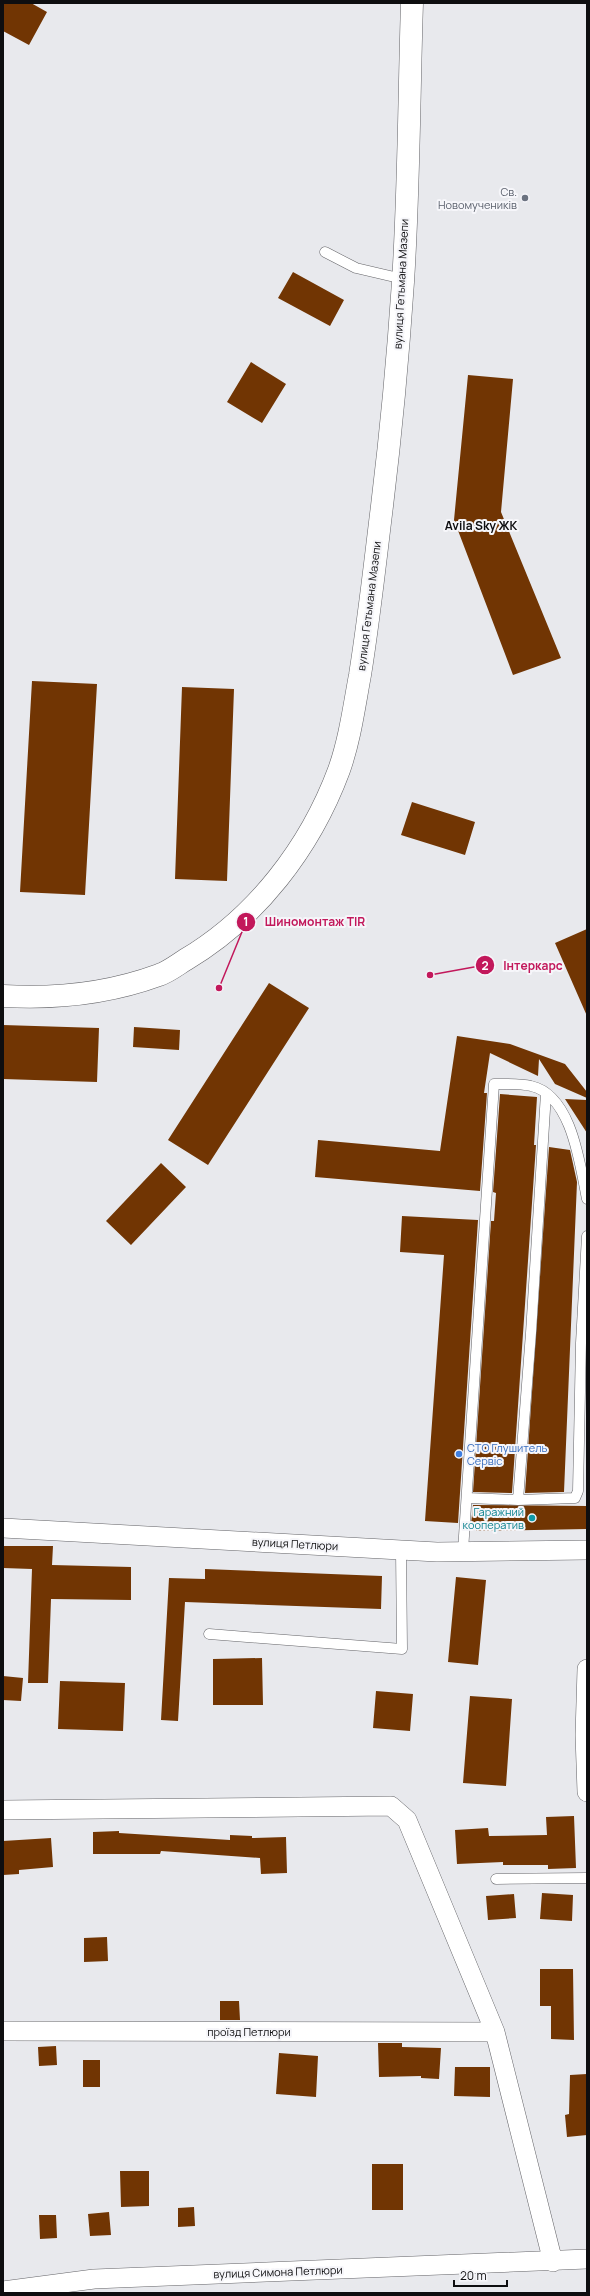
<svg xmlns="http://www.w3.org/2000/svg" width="590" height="2296" font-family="Manrope,sans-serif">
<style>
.building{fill:#713503}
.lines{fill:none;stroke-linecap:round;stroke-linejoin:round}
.lane-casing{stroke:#646468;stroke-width:11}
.street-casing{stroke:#646468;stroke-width:20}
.secondary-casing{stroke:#646468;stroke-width:23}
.lane{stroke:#fff;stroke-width:10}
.street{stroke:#fff;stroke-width:19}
.secondary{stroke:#fff;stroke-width:22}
.worship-dot{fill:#6b7280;stroke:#f6f6fa;stroke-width:1.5}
.shop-dot{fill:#3f7fe0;stroke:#f6f6fa;stroke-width:1.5}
.culture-dot{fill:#0f9aa8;stroke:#f6f6fa;stroke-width:1.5}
.labels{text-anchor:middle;stroke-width:4;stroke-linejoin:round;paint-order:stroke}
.worship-label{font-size:11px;fill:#5b616d;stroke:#f6f6fa;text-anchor:end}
.street-label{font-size:11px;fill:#0e0e10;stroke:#f6f6fa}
.shop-label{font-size:11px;fill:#366cbe;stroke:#f6f6fa;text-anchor:start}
.culture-label{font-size:11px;fill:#0d838f;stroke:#f6f6fa;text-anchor:end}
.neighbourhood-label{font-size:12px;font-weight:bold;fill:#0e0e10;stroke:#f6f6fa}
.leader{fill:none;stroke:#c2185b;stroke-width:1.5}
.callout-dot{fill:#c2185b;stroke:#f6f6fa;stroke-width:1.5}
.mark-label{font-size:12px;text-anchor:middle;font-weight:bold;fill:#fff}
.callout-label{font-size:12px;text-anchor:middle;font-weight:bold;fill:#c2185b;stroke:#f6f6fa;stroke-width:4;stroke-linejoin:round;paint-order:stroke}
</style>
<rect width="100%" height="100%" fill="#e8e9ed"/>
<path class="building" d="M 3,3 L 31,3 L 47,12 L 29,45 L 3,31 Z
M 293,272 L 344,300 L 330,326 L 278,298 Z
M 251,362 L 286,384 L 262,423 L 227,402 Z
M 468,375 L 513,379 L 501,512 L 561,658 L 513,675 L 454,520 Z
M 32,681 L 97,684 L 85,895 L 20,892 Z
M 182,687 L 234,689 L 227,881 L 175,879 Z
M 412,802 L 475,822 L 465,855 L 401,835 Z
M 587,929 L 587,1016 L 555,943 Z
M 269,983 L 309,1008 L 208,1165 L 168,1140 Z
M 3,1025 L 99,1028 L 97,1082 L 3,1079 Z
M 134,1027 L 180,1030 L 179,1050 L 133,1047 Z
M 457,1036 L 510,1044 L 565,1064 L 587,1092 L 587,1098 L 555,1084 L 539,1059 L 538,1076 L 490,1053 L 484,1093 L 487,1093 L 480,1191 L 315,1177 L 318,1140 L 440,1151 Z
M 500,1094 L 537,1097 L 534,1145 L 536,1145 L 512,1493 L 473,1492 L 491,1221 L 494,1221 L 496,1193 L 493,1192 Z
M 565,1099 L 587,1100 L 587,1133 Z
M 549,1147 L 570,1150 L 577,1182 L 564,1492 L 525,1493 Z
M 161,1163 L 186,1187 L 131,1245 L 106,1221 Z
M 402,1216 L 478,1220 L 458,1523 L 425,1521 L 444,1255 L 400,1252 Z
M 473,1505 L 587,1506 L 587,1529 L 476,1531 L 476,1524 L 471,1524 Z
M 3,1546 L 53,1546 L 52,1565 L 131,1567 L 131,1600 L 51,1599 L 48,1683 L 28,1683 L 32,1569 L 3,1568 Z
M 205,1569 L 382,1576 L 381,1609 L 185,1602 L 178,1721 L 161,1720 L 169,1578 L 205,1579 Z
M 456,1577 L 486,1580 L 478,1665 L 448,1662 Z
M 262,1658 L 263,1705 L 213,1705 L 213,1659 Z
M 3,1676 L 23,1678 L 21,1701 L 3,1700 Z
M 60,1681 L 125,1683 L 123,1731 L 58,1729 Z
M 376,1691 L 413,1694 L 410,1731 L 373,1728 Z
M 470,1696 L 512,1699 L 506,1786 L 463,1783 Z
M 574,1816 L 576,1868 L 548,1869 L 548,1865 L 503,1865 L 503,1862 L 457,1864 L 455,1830 L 488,1828 L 489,1836 L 547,1835 L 546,1817 Z
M 119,1831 L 119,1833 L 230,1840 L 230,1835 L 252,1836 L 252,1838 L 286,1837 L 287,1873 L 261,1874 L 260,1858 L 161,1851 L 160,1854 L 93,1854 L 93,1832 Z
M 51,1838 L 53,1867 L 19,1870 L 19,1874 L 3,1875 L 3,1841 Z
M 542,1893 L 573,1895 L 572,1921 L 540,1919 Z
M 514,1894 L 516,1918 L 488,1920 L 486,1896 Z
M 107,1937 L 108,1961 L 84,1962 L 84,1938 Z
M 540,1969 L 573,1969 L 574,2040 L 551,2039 L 551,2006 L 540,2006 Z
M 220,2001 L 239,2001 L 240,2020 L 220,2020 Z
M 378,2043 L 402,2043 L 402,2047 L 441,2048 L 439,2079 L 421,2078 L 421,2076 L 379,2077 Z
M 56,2046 L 57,2065 L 39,2066 L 38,2047 Z
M 279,2053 L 318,2056 L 316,2097 L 276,2094 Z
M 83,2060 L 100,2060 L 100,2087 L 83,2087 Z
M 455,2067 L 490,2067 L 490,2097 L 454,2096 Z
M 587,2074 L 587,2135 L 567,2137 L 565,2115 L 569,2114 L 570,2075 Z
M 372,2164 L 403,2164 L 403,2210 L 372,2210 Z
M 120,2171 L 149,2171 L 149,2206 L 121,2207 Z
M 194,2207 L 195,2226 L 178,2227 L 178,2208 Z
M 109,2212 L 111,2235 L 90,2236 L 88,2214 Z
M 39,2215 L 56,2215 L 57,2238 L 40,2239 Z"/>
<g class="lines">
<g class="lane-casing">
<path id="lane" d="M 325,252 L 356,268 L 403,279
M 546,1093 L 531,1333 L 518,1500 L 575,1498 L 578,1491 L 581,1343 L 587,1236
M 467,1498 L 518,1500
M 463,1551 L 494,1084 C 506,1084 520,1083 531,1086 C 572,1095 580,1165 587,1199
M 209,1634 L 402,1649 L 401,1550
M 496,1879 L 587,1878"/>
</g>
<g class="street-casing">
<path id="street" d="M 3,1528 L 437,1552 L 587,1550
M 587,1669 L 585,1735 L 587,1792
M 3,1810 L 391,1806 L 407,1820 L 495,2032 L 553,2262
M 3,2031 L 495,2032
M 3,2291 L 94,2279 L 587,2259"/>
</g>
<g class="secondary-casing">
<path id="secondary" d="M 3,996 C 55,999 110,993 159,975 C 168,972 177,965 185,960 C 256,918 310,848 339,770 C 350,739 354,707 360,675 C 369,619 375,563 382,506 C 391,432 398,357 403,282 C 409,190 409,96 412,3"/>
</g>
<use href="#lane" class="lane"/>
<use href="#street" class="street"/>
<use href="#secondary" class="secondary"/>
</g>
<circle class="worship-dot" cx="525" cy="198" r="4"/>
<circle class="shop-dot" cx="459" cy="1454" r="4"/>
<circle class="culture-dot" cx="532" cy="1518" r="4"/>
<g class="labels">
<g class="worship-label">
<text x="517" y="196">Св.<tspan x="517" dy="13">Новомучеників</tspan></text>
</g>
<g class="street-label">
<text transform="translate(401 284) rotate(-87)" y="4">вулиця Гетьмана Мазепи</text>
<text transform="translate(369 606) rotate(-83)" y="4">вулиця Гетьмана Мазепи</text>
<text transform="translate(295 1544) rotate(3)" y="4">вулиця Петлюри</text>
<text x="249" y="2036">проїзд Петлюри</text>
<text transform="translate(278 2272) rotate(-2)" y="4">вулиця Симона Петлюри</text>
</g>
<g class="shop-label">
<text x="467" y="1452">СТО Глушитель<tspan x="467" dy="13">Сервіс</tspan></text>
</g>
<g class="culture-label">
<text x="524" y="1516">Гаражний<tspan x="524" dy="13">кооператив</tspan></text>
</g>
<g class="neighbourhood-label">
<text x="481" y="530">Avila Sky ЖК</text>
</g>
</g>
<path class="leader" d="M219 988L246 922M430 975L485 965"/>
<g class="callout-dot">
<circle cx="219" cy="988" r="4"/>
<circle cx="430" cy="975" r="4"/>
<circle cx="246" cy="922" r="10"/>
<circle cx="485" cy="965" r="10"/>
</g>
<g class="mark-label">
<text x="246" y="926">1</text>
<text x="485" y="970">2</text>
</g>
<g class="callout-label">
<text x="315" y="926">Шиномонтаж TIR</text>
<text x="533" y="970">Інтеркарс</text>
</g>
<rect width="590" height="2296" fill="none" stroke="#0e0e10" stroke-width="8"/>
<path d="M454 2280v6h53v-6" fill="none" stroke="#0e0e10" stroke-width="2"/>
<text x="460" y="2280" font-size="12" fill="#0e0e10" stroke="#f6f6fa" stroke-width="3" paint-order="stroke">20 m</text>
</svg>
